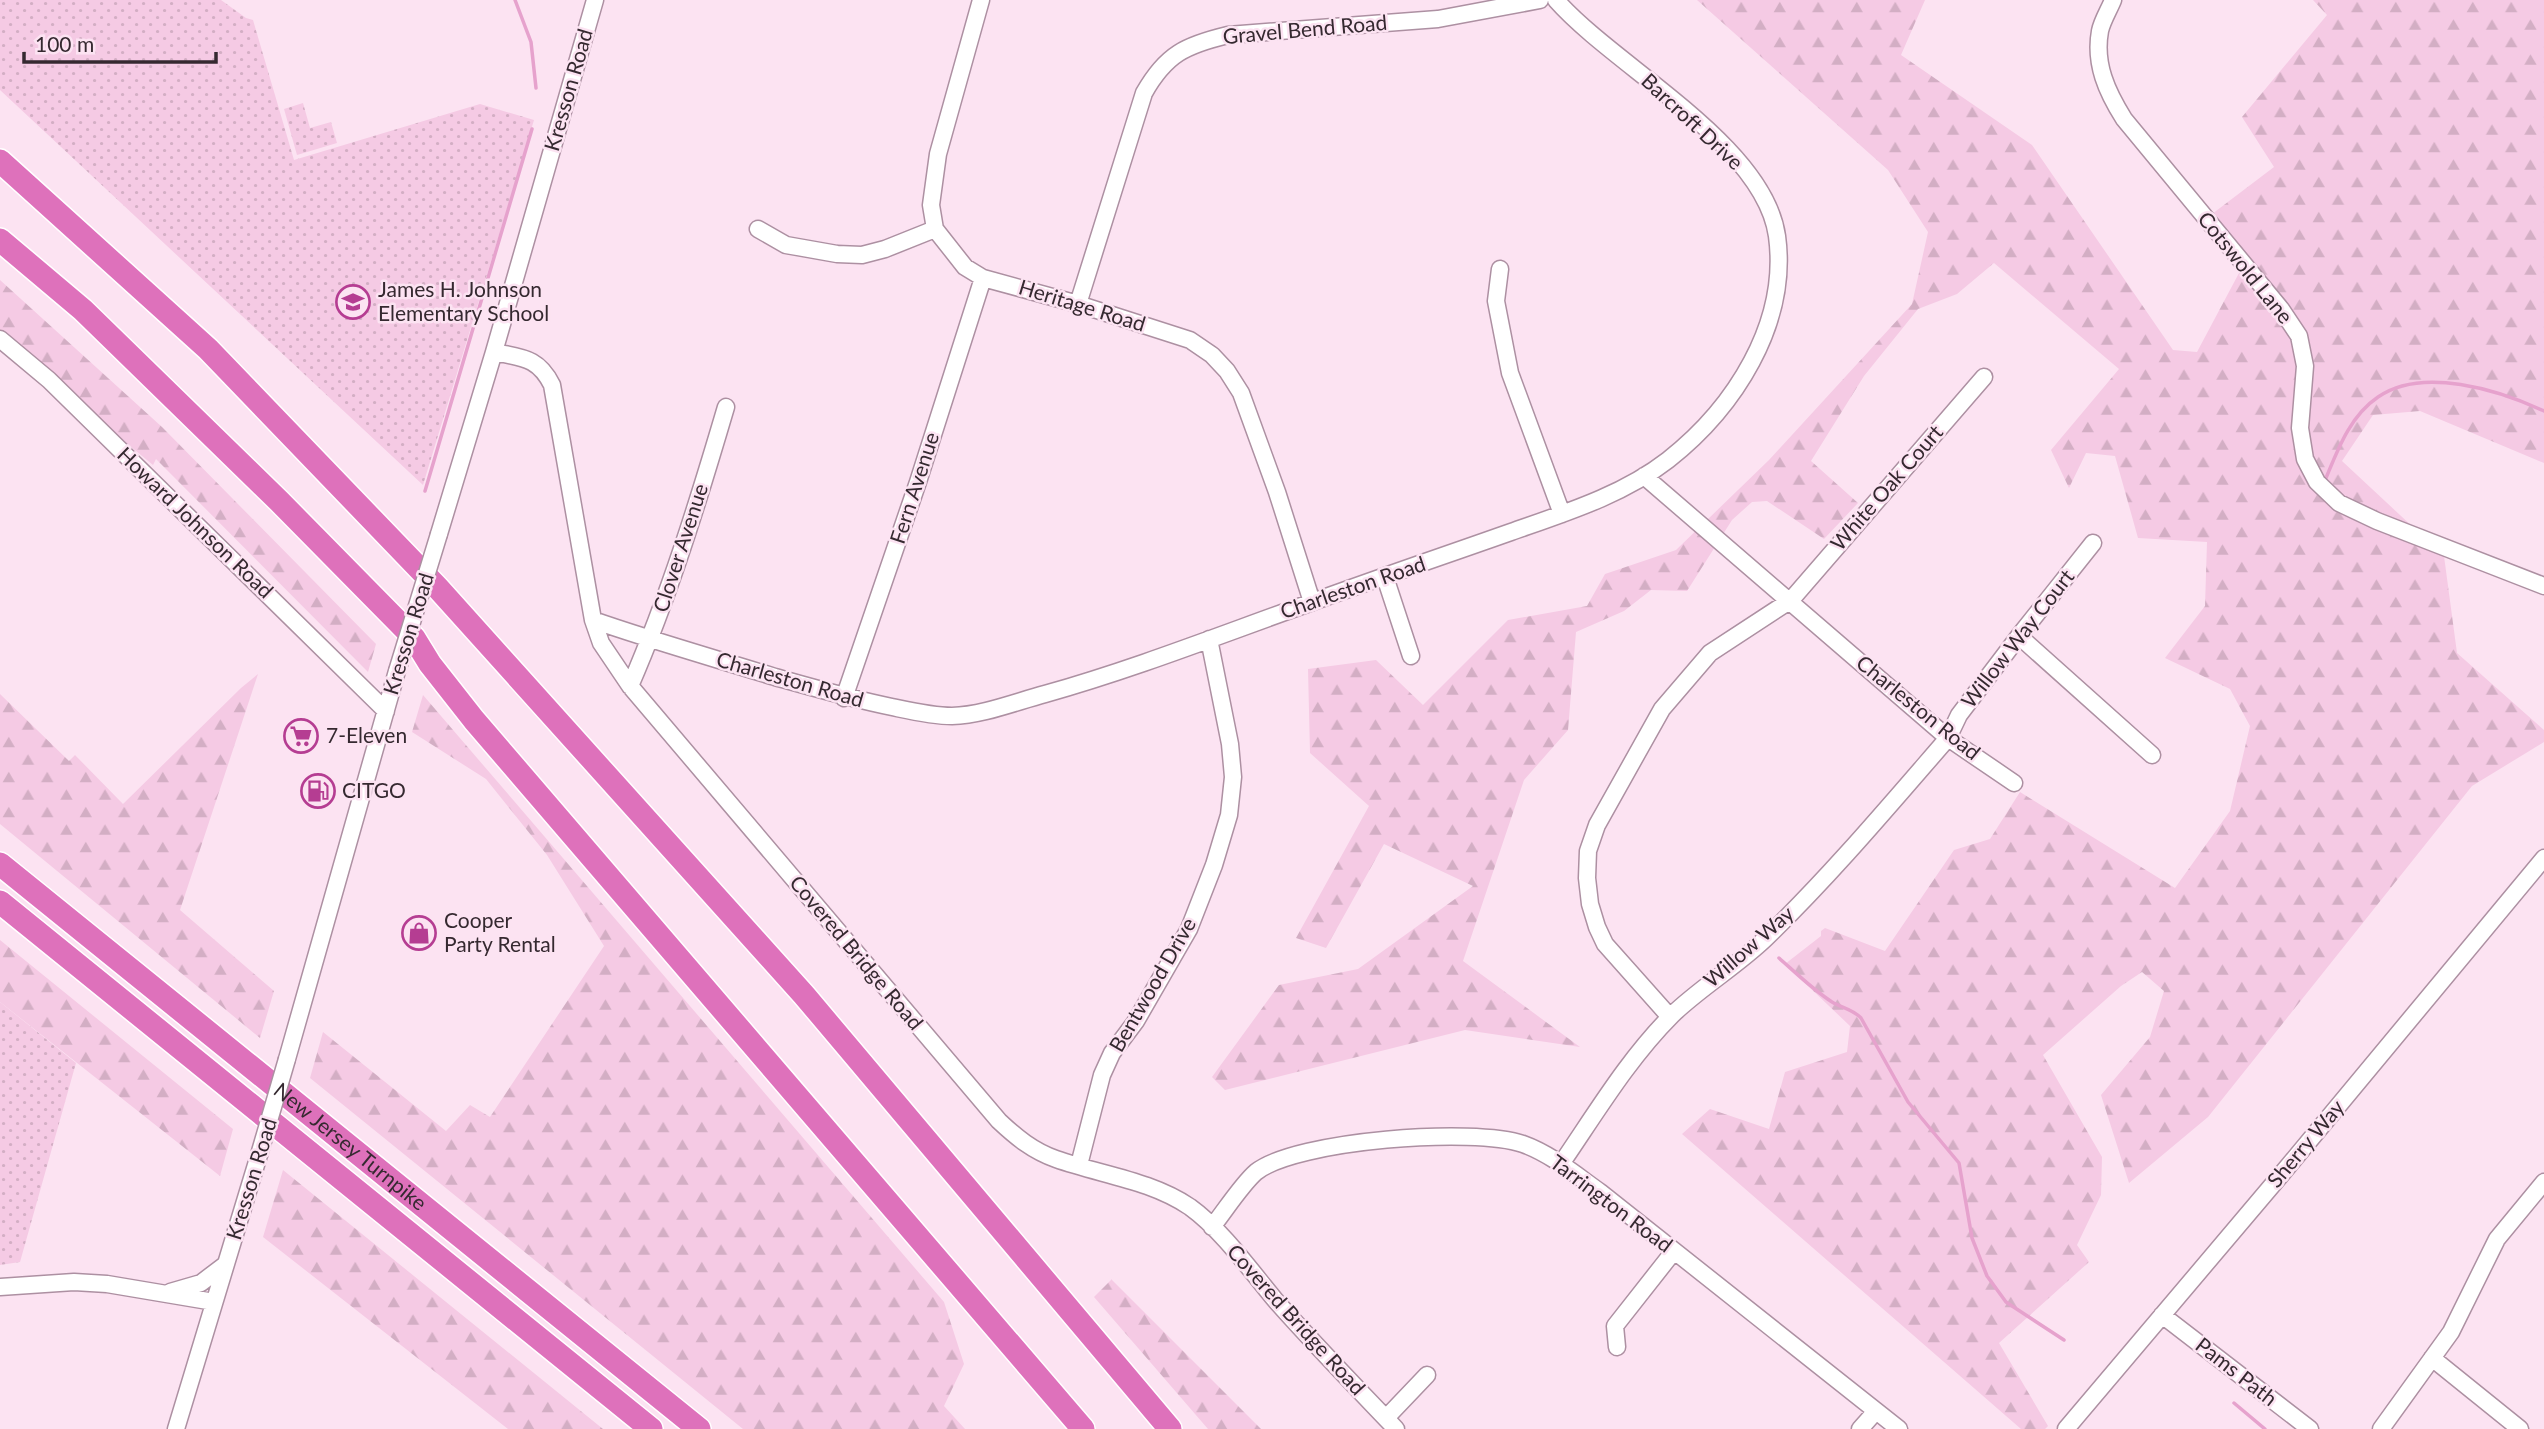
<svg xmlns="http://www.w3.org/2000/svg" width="2544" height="1429" font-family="Lato,sans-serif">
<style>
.forest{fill:url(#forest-firs)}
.park{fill:url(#park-dots)}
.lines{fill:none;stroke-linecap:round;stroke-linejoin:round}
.stream{stroke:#e6a2cd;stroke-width:3.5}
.minor-casing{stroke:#ad90a2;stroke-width:19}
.highway-casing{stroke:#fff;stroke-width:26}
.minor{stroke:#fff;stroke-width:16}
.highway{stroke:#de71bb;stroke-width:23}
.minor-bridge-casing{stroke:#ad90a2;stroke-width:19;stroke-linecap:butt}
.minor-bridge{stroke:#fff;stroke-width:16}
.labels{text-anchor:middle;stroke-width:5;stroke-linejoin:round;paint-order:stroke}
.street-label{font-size:21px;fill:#352930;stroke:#fce3f2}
.poi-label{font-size:21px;fill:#352930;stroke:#fce3f2;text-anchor:start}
</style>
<defs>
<pattern id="forest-firs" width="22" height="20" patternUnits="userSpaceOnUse" patternTransform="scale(1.75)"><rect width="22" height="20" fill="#f5cae4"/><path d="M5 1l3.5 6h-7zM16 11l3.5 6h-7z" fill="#d3aec4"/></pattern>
<pattern id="park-dots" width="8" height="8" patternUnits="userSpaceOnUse" patternTransform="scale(1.75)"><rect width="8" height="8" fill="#f5cae4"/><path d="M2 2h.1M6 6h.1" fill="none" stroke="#d3aec4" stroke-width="1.8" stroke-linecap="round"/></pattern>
</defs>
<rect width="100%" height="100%" fill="#fce3f2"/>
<path class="forest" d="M 1697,0 L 1925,0 L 1901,55 L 2032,145 L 2173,350 L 2197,352 L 2247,258 L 2212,214 L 2274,167 L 2242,117 L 2327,15 L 2313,0 L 2544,0 L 2544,463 L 2420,411 L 2373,415 L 2342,461 L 2444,556 L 2457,653 L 2544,730 L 2544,742 L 2472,786 L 2208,1117 L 2129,1183 L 2101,1095 L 2150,1037 L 2164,991 L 2142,972 L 2121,986 L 2043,1055 L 2102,1157 L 2101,1195 L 2077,1245 L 2089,1262 L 1999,1343 L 2048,1426 L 2045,1429 L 2021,1429 L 1682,1134 L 1710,1109 L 1769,1129 L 1785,1072 L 1847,1052 L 1850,1026 L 1785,964 L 1821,936 L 1821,931 L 1825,928 L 1885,951 L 1954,850 L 1990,839 L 2020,792 L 2175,888 L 2230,811 L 2250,726 L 2230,689 L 2165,658 L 2205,606 L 2207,542 L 2138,538 L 2115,456 L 2086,453 L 2069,488 L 2051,450 L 2119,369 L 1994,263 L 1957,294 L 1918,309 L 1864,376 L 1811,461 L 1858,503 L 1824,539 L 1767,501 L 1752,502 L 1732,520 L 1687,591 L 1651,590 L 1624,611 L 1576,632 L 1568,730 L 1524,780 L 1463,961 L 1580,1047 L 1465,1030 L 1225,1090 L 1212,1077 L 1279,985 L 1358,969 L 1473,886 L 1384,844 L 1326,948 L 1296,938 L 1369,806 L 1310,753 L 1308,669 L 1376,660 L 1423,705 L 1508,620 L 1587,606 L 1605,574 L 1676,550 L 1769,460 L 1912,304 L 1928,232 L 1888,170 Z
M 0,280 L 162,427 L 376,644 L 368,672 L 156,459 L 153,465 L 0,339 Z
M 258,674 L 180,910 L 274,991 L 260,1038 L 0,824 L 0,694 L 69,761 L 75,755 L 123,804 L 241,688 Z
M 423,695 L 944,1302 L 964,1364 L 944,1406 L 965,1429 L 743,1429 L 310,1078 L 323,1032 L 446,1131 L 470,1105 L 490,1117 L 604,946 L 547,855 L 486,779 L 412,732 Z
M 0,940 L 233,1129 L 220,1176 L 0,1002 Z
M 283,1170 L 603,1429 L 508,1429 L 263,1237 Z
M 1112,1279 L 1112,1280 L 1261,1429 L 1208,1429 L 1094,1297 Z"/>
<path class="park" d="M 0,0 L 221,0 L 246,18 L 253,20 L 294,160 L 480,104 L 534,120 L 423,485 L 0,90 Z
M 303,103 L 310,128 L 331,122 L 337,143 L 297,155 L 284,109 Z
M 0,1002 L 76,1063 L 20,1262 L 0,1265 Z"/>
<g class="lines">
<path class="stream" d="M 515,0 L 531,42 L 536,88
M 2326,478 C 2338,449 2350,416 2378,397 C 2422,366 2499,390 2544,411
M 425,491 L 532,129
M 1779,958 C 1796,973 1812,989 1832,1002 C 1842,1008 1853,1009 1861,1018 L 1908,1102 L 1959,1163 L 1972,1238 L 1987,1276 L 2006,1302 L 2064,1340
M 2234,1403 L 2265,1429"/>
<g class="minor-casing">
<path id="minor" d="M 981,0 L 938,154 L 931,205 L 935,229 L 965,267 L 983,278 L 1078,304 L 1190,340 L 1212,355 L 1227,371 L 1241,393 L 1277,492 L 1312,602
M 2113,0 C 2109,10 2102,21 2100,31 C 2094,64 2107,92 2124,119 L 2281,309 L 2299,336 L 2305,366 L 2300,428 L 2305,459 L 2317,482 L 2339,503 L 2377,521 L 2544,586
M 758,229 L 786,245 L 837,254 L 862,255 L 885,249 L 935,229
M 1500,269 L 1496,301 L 1510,373 L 1562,514
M 1078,304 L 1144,93 C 1166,54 1186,45 1228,35 L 1438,19 L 1540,0
M 0,339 L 49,380 L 386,711
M 494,352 C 522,358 538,357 552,385 L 593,620 L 601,643 L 630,686 L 999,1121 C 1016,1137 1033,1151 1056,1159 C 1101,1175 1150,1180 1190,1207 C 1222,1230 1251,1271 1276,1301 C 1315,1345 1356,1387 1396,1429
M 1644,476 L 1948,738 L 2014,783
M 439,534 L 494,352 L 595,0
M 1385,577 L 1411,656
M 593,620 C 653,641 714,658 775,677 C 814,688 852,699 892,707 C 911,711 932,716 952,716 C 983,715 1015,702 1045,694 C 1134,669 1220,635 1307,604 C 1375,579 1443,556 1511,532 C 1565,513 1623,495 1668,460 C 1734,408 1789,324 1777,236 C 1764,144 1615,67 1556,0
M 2019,636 L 2152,755
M 630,686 C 669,596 698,502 726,407
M 844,698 L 918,482 L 983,278
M 1670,1017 L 1605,944 L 1597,927 L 1590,904 L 1587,878 L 1588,851 L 1597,825 L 1662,709 L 1710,653 L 1791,600 L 1984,377
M 287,1059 L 397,671
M 1561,1164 C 1596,1113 1628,1059 1672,1015 C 1701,987 1737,966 1766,938 C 1831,875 1889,806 1948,738 L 1959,715 L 2019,636 L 2093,543
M 1079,1165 L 1102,1075 L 1112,1053 L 1136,1021 L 1189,929 L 1214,865 L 1229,815 L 1233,777 L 1230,744 L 1209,639
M 1212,1227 C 1224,1212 1242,1184 1256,1172 C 1296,1140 1475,1127 1523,1144 C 1551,1154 1576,1175 1600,1192 L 1899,1429
M 0,1287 L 74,1282 L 107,1284 L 214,1302
M 170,1292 L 201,1283 L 226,1264
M 2162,1315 L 2310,1429
M 1617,1347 L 1615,1326 L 1674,1251
M 2432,1358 L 2520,1429
M 1386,1418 L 1427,1375
M 176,1429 L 259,1155
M 1860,1429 L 1876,1411
M 2066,1429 L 2280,1176 L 2544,858
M 2381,1429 L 2451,1332 L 2497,1239 L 2544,1182"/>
</g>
<g class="highway-casing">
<g id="highway">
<path d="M 0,161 L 208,349 L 437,587 L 804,995 L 1170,1429"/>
<path d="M 0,240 L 83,310 L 279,501 L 414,638 L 430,664 L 474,720 L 1083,1429"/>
<path id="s1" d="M 0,864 L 699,1429"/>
<path d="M 0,902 L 651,1429"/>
</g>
</g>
<use href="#minor" class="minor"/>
<use href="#highway" class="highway"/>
<g class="minor-bridge-casing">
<path id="minor-bridge" d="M 397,671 L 439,534
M 259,1155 L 287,1059"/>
</g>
<use href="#minor-bridge" class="minor-bridge"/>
</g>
<defs>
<g id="school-ring" transform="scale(1.75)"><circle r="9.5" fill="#fce3f2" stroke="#b53d92" stroke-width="1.5"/><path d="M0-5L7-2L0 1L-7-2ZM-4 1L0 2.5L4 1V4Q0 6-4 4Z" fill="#b53d92"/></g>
<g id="supermarket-ring" transform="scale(1.75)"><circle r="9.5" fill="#fce3f2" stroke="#b53d92" stroke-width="1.5"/><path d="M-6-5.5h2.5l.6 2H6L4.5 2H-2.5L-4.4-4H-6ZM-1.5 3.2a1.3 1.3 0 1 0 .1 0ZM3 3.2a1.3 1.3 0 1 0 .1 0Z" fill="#b53d92"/></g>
<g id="fuel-ring" transform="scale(1.75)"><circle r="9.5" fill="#fce3f2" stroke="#b53d92" stroke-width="1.5"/><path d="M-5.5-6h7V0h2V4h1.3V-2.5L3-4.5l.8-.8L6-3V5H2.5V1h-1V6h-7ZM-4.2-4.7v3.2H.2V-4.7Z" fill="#b53d92"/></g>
<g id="shop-ring" transform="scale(1.75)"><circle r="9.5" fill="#fce3f2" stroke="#b53d92" stroke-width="1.5"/><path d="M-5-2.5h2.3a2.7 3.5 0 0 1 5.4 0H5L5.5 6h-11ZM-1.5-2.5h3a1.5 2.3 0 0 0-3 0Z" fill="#b53d92"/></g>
</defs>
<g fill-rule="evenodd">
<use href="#school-ring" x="353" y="302"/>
<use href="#supermarket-ring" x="301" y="736"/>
<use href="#fuel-ring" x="318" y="791"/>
<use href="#shop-ring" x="419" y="933"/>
</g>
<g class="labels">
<g class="street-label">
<text transform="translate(1305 30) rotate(-5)" y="7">Gravel Bend Road</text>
<text transform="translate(569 90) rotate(-74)" y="7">Kresson Road</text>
<text transform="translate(1692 122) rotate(43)" y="7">Barcroft Drive</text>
<text transform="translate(2245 268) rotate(51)" y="7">Cotswold Lane</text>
<text transform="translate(1082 306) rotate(17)" y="7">Heritage Road</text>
<text transform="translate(915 488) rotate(-72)" y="7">Fern Avenue</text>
<text transform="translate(1887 488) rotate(-49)" y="7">White Oak Court</text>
<text transform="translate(195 523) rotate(44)" y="7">Howard Johnson Road</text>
<text transform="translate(681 548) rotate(-72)" y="7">Clover Avenue</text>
<text transform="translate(1353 588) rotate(-19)" y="7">Charleston Road</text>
<text transform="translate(409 634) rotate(-73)" y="7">Kresson Road</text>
<text transform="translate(2018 639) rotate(-52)" y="7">Willow Way Court</text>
<text transform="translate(790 680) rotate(16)" y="7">Charleston Road</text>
<text transform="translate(1918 708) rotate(39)" y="7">Charleston Road</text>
<text transform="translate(1749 947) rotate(-41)" y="7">Willow Way</text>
<text transform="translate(856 953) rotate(50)" y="7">Covered Bridge Road</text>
<text transform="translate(1153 985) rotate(-60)" y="7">Bentwood Drive</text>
<text transform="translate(2306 1144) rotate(-50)" y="7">Sherry Way</text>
<text dy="7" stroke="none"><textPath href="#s1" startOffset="450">New Jersey Turnpike</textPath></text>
<text transform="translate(252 1179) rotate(-73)" y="7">Kresson Road</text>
<text transform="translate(1611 1204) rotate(37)" y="7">Tarrington Road</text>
<text transform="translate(1296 1320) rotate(48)" y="7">Covered Bridge Road</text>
<text transform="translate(2236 1372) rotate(38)" y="7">Pams Path</text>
</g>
<g class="poi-label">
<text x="378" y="297">James H. Johnson<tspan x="378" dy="24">Elementary School</tspan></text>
<text x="326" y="743">7-Eleven</text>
<text x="342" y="798">CITGO</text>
<text x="444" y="928">Cooper<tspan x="444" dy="24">Party Rental</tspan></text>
</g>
</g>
<path d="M24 52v10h192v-10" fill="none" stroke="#352930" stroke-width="3.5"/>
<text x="35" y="52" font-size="21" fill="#352930" stroke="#fce3f2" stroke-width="5" paint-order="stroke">100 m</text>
</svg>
